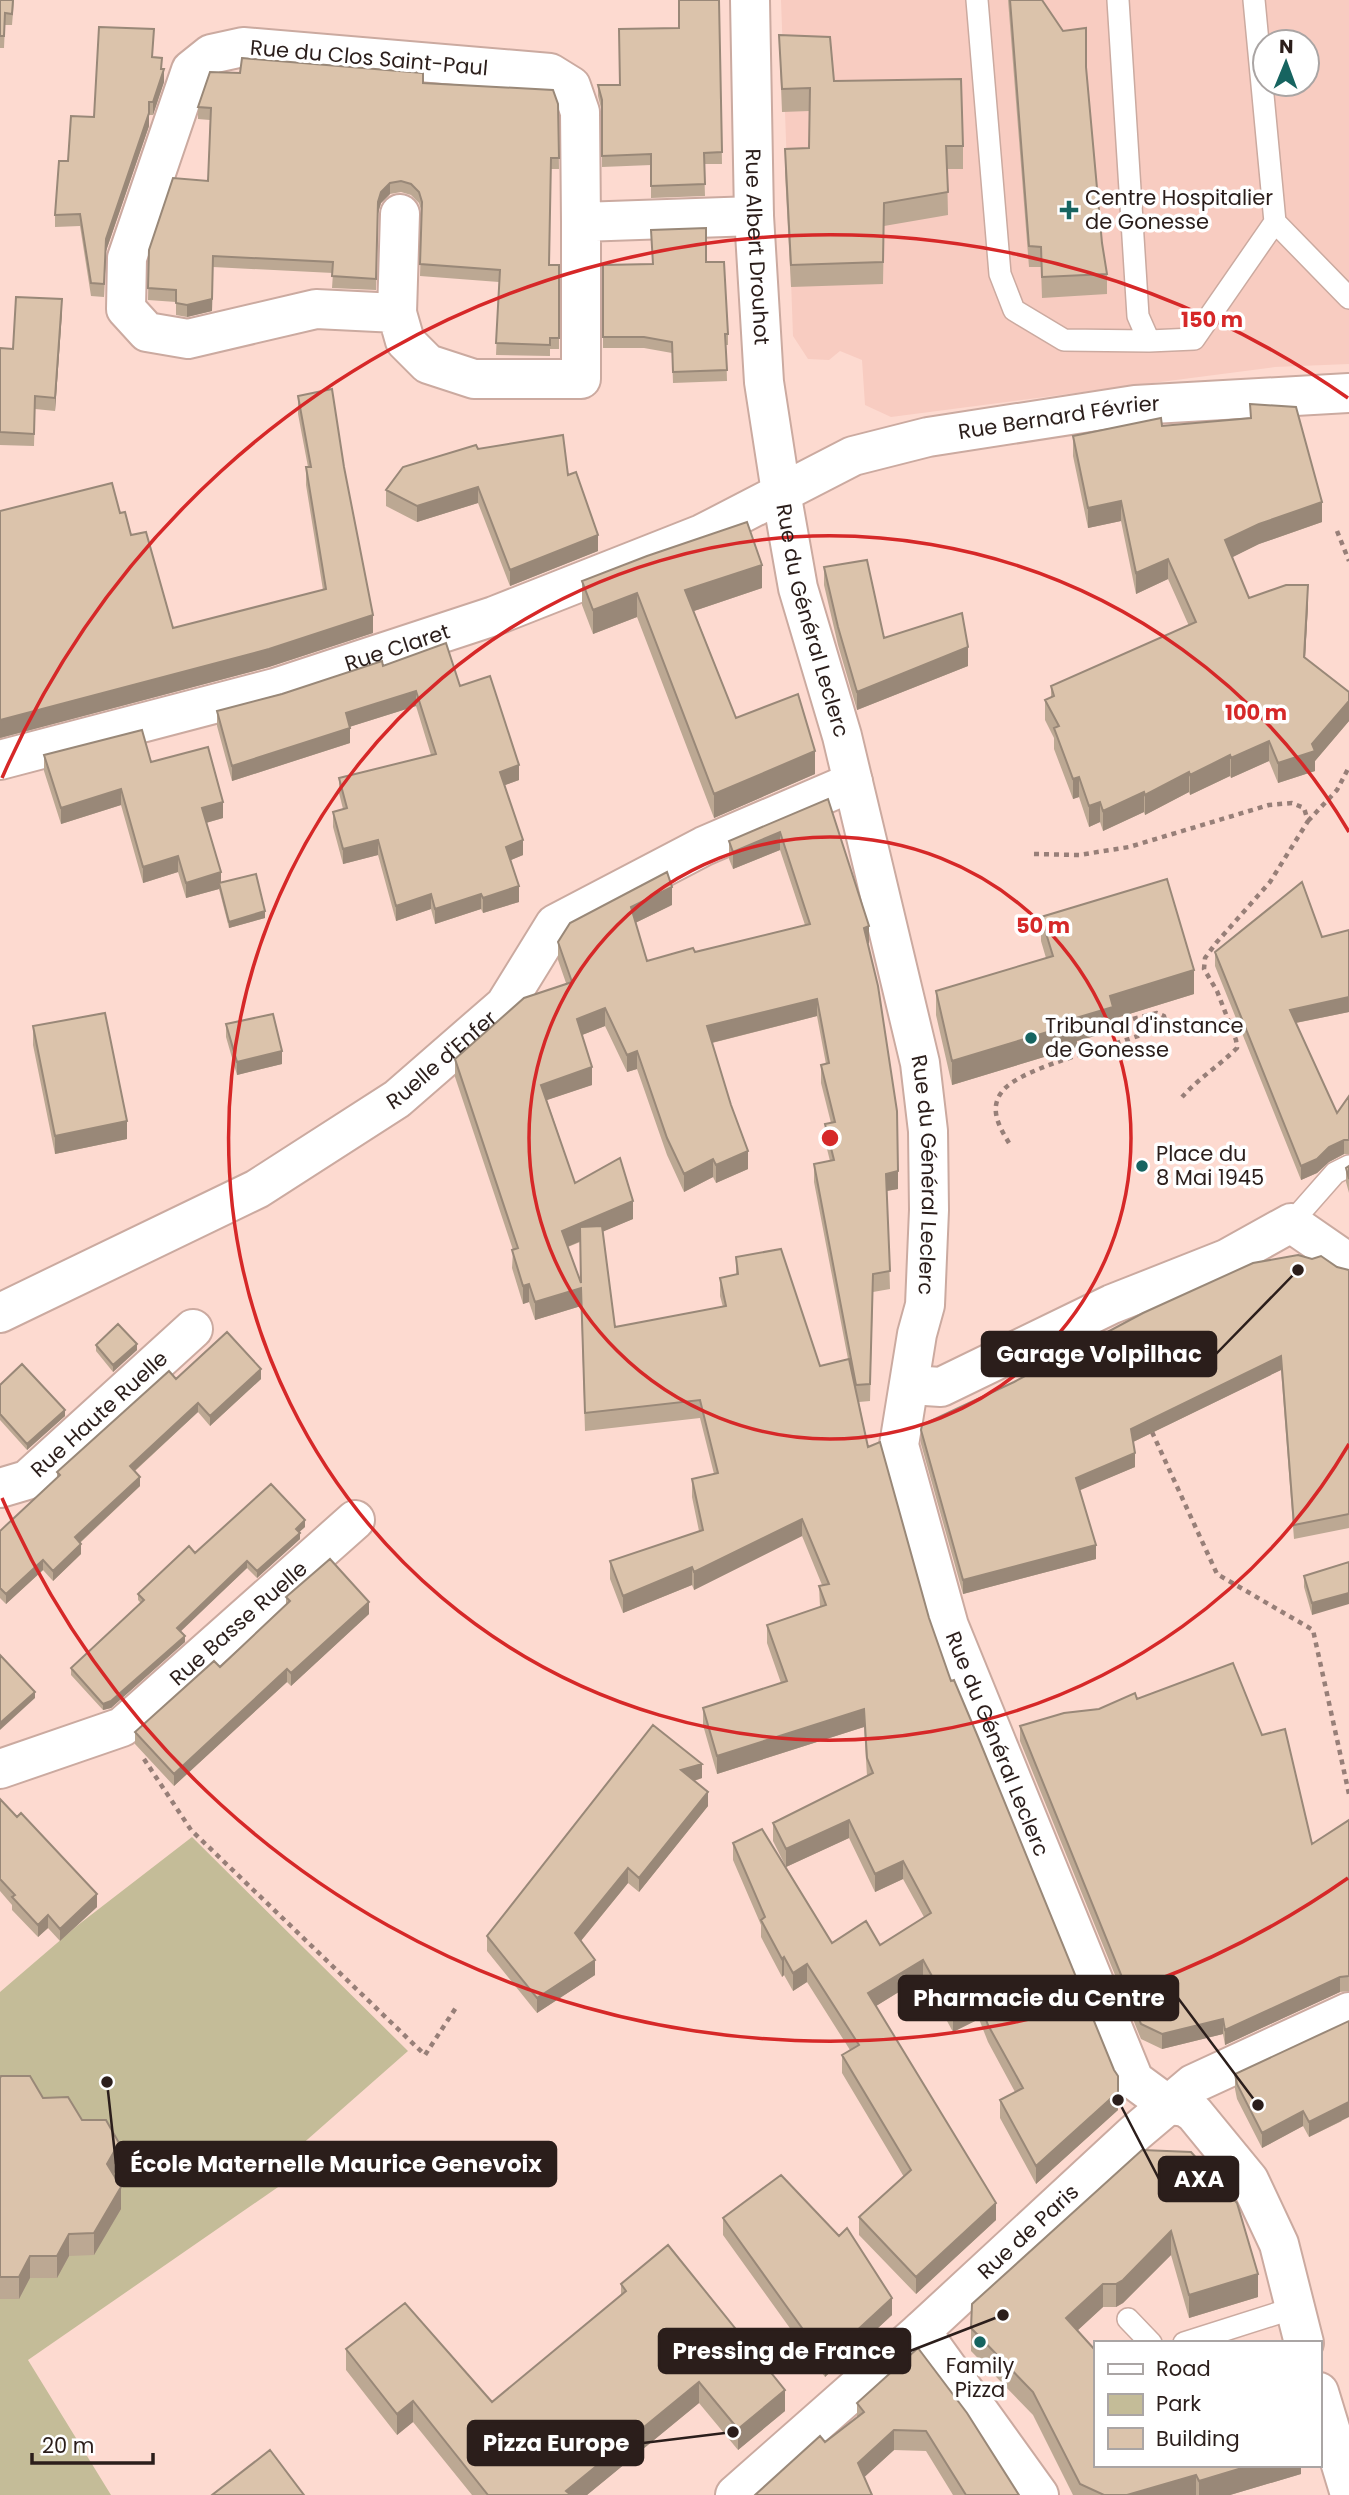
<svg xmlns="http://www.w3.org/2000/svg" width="1349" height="2495" font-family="Poppins,sans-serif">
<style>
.built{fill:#f8ccc1;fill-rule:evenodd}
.green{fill:#c4bc98}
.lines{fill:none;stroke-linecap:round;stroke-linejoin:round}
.lane-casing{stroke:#cbaaa0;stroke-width:24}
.street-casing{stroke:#cbaaa0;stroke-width:42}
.secondary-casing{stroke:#cbaaa0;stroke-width:42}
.path{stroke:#977f78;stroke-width:4.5;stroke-dasharray:5 5;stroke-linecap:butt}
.lane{stroke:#fff;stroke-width:21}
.street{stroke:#fff;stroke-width:38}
.secondary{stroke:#fff;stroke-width:38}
.wall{fill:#bca893;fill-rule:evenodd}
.shaded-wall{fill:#998878}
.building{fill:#dbc3ab;stroke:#998878;stroke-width:2}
.ring{fill:none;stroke:#d62828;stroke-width:3.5}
.poi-dot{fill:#166460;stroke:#fff;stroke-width:2.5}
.labels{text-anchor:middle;stroke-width:7;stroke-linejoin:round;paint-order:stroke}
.street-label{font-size:21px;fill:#2b1e1b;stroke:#fff}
.poi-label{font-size:21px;fill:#2b1e1b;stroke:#fff;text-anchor:start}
.centre{fill:#d62828;stroke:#fff;stroke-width:3.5}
.ring-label{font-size:21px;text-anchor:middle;font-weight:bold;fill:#d62828;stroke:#fff;stroke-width:7;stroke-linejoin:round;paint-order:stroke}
.leader{fill:none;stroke:#2b1e1b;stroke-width:2.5}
.callout-dot{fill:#2b1e1b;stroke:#fff;stroke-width:2.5}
.callout{fill:#2b1e1b;stroke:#2b1e1b;stroke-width:2.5}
.callout-label{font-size:23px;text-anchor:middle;font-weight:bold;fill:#fff}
</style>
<rect width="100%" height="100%" fill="#fddad0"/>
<path class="built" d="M 781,0 L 1349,0 L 1349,364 L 1275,367 L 891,417 L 865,405 L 862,360 L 840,351 L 829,360 L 808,359 L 793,336 ZM 1265,42 L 1307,42 L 1307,84 L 1265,84 Z"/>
<path class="green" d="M 192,1837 L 408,2051 L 283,2161 L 294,2176 L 28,2360 L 111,2495 L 0,2495 L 0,1992 L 78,1925 Z"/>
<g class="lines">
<g class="lane-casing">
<path id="lane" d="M 977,0 L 1000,274 L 1014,310 L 1064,340 L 1149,341
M 1118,0 L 1138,316 L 1149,341 L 1194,339 L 1275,222
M 1254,0 L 1275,222 L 1349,298
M 1291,1223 L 1335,1173 L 1349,1166
M 1128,2319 L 1151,2343
M 1184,2343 L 1294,2308"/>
</g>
<g class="street-casing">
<g id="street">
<path id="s1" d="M 750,0 L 754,216 L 764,382 L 781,492 L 798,588 L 842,736 L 920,1063 L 928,1131 L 929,1210 L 925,1305 L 917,1334 L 899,1445 L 949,1626 L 1134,2080 L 1168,2105 L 1185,2107 L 1194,2113 L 1249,2180 L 1279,2244 L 1304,2343"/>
<path d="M 581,222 L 580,112 L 571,86 L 550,73 L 243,47 L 211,54 L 191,70 L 127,258 L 126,309 L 147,332 L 188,339 L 316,309 L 397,313 L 405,341 L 428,364 L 474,379 L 581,379 L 581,222 L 754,216"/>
<path d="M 397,313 L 400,214"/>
<path id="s2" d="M 0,760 L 275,688 L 494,616 L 702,534 L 853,456 L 928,437 L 1135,405 L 1349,393"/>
<path id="s3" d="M 0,1313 L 257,1189 L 397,1099 L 505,1005 L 555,924 L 704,846 L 853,782"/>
<path d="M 910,1385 L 941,1387 L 1112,1304 L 1226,1259 L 1291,1223 L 1349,1263"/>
<path id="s4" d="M 0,1488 L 27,1480 L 193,1329"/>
<path id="s5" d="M 0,1769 L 122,1727 L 355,1520"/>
<path d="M 921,2331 L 1039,2495"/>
<path d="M 1319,2392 L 1349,2491"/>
</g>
</g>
<g class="secondary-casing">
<g id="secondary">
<path id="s6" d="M 735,2495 L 921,2331 L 1135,2133 L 1193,2084 L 1349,2012"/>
</g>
</g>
<path class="path" d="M 1337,531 L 1349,561
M 1308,821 L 1337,790 L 1349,767
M 1034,854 L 1079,855 L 1129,847 L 1269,805 L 1292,803 L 1304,808 L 1308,821 L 1270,882 L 1216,943 L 1205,958 L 1204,969 L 1217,991 L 1236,1040 L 1237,1048 C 1219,1066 1200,1077 1182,1097
M 1009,1143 C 1000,1128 989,1110 1001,1093 C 1020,1064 1132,1044 1166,1024 L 1164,1016 L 1157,1013 L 1108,1025
M 1152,1432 L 1217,1574 L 1313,1630 L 1349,1794
M 144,1759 L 191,1830 L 425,2055 L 457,2006"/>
<use href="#lane" class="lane"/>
<use href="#street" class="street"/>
<use href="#secondary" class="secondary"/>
</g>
<path class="wall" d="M 0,0 L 14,0 L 12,25 L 5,25 L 4,48 L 0,48 Z
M 719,0 L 722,164 L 704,164 L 705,196 L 651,198 L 651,165 L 602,167 L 602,112 L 598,96 L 598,85 L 620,85 L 679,28 Z
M 1008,0 L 1042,0 L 1086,68 L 1102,243 L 1107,274 L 1107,294 L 1042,298 L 1041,267 L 1029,267 Z
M 779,35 L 834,81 L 963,146 L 963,169 L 947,169 L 948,215 L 884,226 L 883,284 L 791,287 L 785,172 L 785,149 L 809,148 L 809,111 L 782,112 Z
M 153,57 L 162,69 L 164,82 L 153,115 L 149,115 L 149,126 L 106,251 L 104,297 L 91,296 L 80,226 L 55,227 L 55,215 L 94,117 Z
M 423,83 L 558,104 L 559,169 L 551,169 L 549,265 L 559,265 L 559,349 L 550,349 L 550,356 L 496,355 L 499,282 L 420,276 L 422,213 L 419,203 L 411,195 L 401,192 L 390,194 L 381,203 L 378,213 L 376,290 L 332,288 L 333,273 L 213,267 L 212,311 L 187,317 L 176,315 L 176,302 L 148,300 L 149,250 L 208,181 L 210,120 L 198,119 L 198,107 Z
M 706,262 L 728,334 L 728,345 L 726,345 L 727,381 L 673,383 L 672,353 L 644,348 L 603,348 L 603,265 Z
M 62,312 L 55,411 L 35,409 L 34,446 L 0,445 L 0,348 L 13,349 Z
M 298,396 L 344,467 L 373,633 L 269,667 L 0,738 L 120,513 L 131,535 L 173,628 L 323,590 L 306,485 L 306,467 L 308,467 L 298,414 Z
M 1250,404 L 1322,522 L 1259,544 L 1232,557 L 1249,598 L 1308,605 L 1305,658 L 1349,692 L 1349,721 L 1315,761 L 1315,771 L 1278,783 L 1269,761 L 1231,778 L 1230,776 L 1190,795 L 1189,792 L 1145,815 L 1144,812 L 1103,831 L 1100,822 L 1089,827 L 1079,797 L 1073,799 L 1054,749 L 1054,738 L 1045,720 L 1045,700 L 1051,698 L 1051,686 L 1189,626 L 1168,579 L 1136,594 L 1121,521 L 1088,528 L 1073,456 L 1073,436 L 1162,426 L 1250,418 Z
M 478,449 L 568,475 L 598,551 L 510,586 L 478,503 L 417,522 L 386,506 L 386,490 Z
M 824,567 L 884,638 L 968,666 L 857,710 L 838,645 L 824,585 Z
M 582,581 L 762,588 L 694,611 L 736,718 L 815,774 L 714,818 L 637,617 L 593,634 L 582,605 Z
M 383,666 L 460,686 L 519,780 L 505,785 L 523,855 L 511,860 L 519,902 L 483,913 L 481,909 L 435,924 L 431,909 L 396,921 L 378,855 L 343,864 L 333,827 L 333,812 L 343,809 L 339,793 L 339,778 L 431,755 L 416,706 L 349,727 L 350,743 L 232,781 L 217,726 L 217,711 Z
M 44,755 L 151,762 L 223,818 L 206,823 L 221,883 L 265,918 L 229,928 L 219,889 L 186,898 L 178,872 L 143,883 L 121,805 L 61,824 L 44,771 Z
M 828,799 L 869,943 L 868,944 L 898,1189 L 887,1191 L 890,1289 L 873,1292 L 870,1401 L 859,1402 L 868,1447 L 951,1681 L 1118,2110 L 1036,2184 L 1000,2118 L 1000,2100 L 1015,2092 L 988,2042 L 979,2019 L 953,2032 L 923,1977 L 876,2006 L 996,2220 L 916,2294 L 859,2235 L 859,2217 L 904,2177 L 842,2073 L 842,2055 L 850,2050 L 807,1982 L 793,1991 L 784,1975 L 782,1977 L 761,1937 L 761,1925 L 733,1860 L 733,1843 L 786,1867 L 773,1841 L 773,1823 L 867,1776 L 864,1727 L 717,1774 L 703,1725 L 703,1708 L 781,1683 L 767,1643 L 767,1625 L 820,1607 L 819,1586 L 822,1585 L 802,1536 L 694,1590 L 692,1585 L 623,1613 L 610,1579 L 610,1561 L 699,1531 L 692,1497 L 692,1479 L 714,1474 L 700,1418 L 585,1431 L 581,1306 L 535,1320 L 529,1302 L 523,1304 L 512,1268 L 513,1250 L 455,1077 L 455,1059 L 566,983 L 558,960 L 558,942 L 672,905 L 635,923 L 647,961 L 695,952 L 805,925 L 780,850 L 733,869 L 729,859 L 729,841 ZM 817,1016 L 826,1064 L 821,1065 L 821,1083 L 831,1123 L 825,1124 L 825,1141 L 830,1161 L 814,1164 L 814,1182 L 848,1359 L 820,1366 L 736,1257 L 736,1275 L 720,1278 L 720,1296 L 723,1307 L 615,1327 L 603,1231 L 633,1219 L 575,1183 L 547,1100 L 592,1085 L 582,1035 L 605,1026 L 627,1072 L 637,1069 L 667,1155 L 684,1192 L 713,1177 L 716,1183 L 748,1169 L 712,1043 ZM 580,1242 L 581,1282 L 568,1247 ZM 849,1838 L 875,1892 L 903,1879 L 924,1917 L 880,1945 L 832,1943 L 786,1867 Z
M 1041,917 L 1194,994 L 1113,1019 L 1113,1031 L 1077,1041 L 1077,1047 L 952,1085 L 936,1015 L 936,991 L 1046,958 L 1041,941 Z
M 1349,930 L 1349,1012 L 1296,1023 L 1337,1113 L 1349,1096 L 1349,1154 L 1344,1154 L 1329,1162 L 1317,1173 L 1301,1180 L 1215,966 L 1215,952 L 1322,937 Z
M 226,1024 L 282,1064 L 237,1075 L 226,1037 Z
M 33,1026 L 127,1139 L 55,1154 L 33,1045 Z
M 1349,1166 L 1349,1193 L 1346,1182 L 1346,1168 Z
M 1337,1267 L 1349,1270 L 1349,1528 L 1294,1539 L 1281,1370 L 1133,1442 L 1135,1467 L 1079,1490 L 1096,1559 L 963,1594 L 921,1444 L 921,1430 Z
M 96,1345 L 137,1350 L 113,1372 L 96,1351 Z
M 176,1379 L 261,1379 L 210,1426 L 198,1412 L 135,1471 L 140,1486 L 80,1543 L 81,1554 L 53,1581 L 43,1570 L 6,1604 L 0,1598 L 0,1531 L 57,1478 L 57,1472 Z
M 0,1385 L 65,1416 L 27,1450 L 0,1420 Z
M 305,1527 L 299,1532 L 300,1539 L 257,1578 L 247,1568 L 198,1614 L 180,1631 L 185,1642 L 111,1708 L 103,1710 L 71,1675 L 71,1668 L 141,1603 L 138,1600 L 138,1594 L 195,1553 Z
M 1349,1562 L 1312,1615 L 1304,1587 L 1304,1576 Z
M 286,1597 L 369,1614 L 291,1686 L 287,1682 L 174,1786 L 135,1744 L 135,1732 L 220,1667 L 286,1604 Z
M 1137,1699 L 1262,1735 L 1312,1844 L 1349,1820 L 1349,1991 L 1340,1992 L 1225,2045 L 1223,2034 L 1162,2049 L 1141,2039 L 1020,1741 L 1020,1726 L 1099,1709 Z
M 653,1725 L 702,1778 L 694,1781 L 708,1806 L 639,1892 L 628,1883 L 581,1941 L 595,1975 L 537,2013 L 487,1951 L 487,1936 Z
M 0,1799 L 97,1907 L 60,1941 L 48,1928 L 38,1937 L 12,1910 L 12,1905 L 0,1891 Z
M 1235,2074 L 1342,2121 L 1309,2137 L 1303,2126 L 1262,2148 L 1237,2099 L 1235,2089 Z
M 0,2078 L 43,2098 L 82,2120 L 119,2165 L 114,2175 L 121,2209 L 94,2255 L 69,2256 L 57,2278 L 30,2278 L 19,2299 L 0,2299 Z
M 1142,2150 L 1258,2297 L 1189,2318 L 1171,2255 L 1123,2303 L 1116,2307 L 1103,2307 L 1077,2331 L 1095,2465 L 1301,2465 L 1301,2474 L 1230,2495 L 1073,2495 L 1033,2415 L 971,2351 L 971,2328 Z
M 723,2218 L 892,2315 L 825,2377 L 723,2235 Z
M 621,2284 L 785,2411 L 738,2450 L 699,2403 L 587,2495 L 472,2495 L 413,2422 L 397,2435 L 346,2370 L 346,2349 L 492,2402 L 621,2295 Z
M 918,2348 L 1019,2495 L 953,2495 L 926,2451 L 894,2450 L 864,2477 L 825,2442 L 857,2417 L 857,2403 Z"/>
<path class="shaded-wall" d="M 164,69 L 164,82 L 153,115 L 153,102 Z
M 149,102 L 149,126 L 106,251 L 104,297 L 106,239 Z
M 390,183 L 390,194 L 381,203 L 378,213 L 376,290 L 378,202 L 381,192 Z
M 213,256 L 212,311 L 187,317 L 187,305 Z
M 62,299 L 62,312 L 55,411 L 55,398 Z
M 478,487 L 478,503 L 417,522 L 417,506 Z
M 1121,501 L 1121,521 L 1088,528 L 1088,508 Z
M 1322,502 L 1322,522 L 1259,544 L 1225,561 L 1225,540 L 1259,524 Z
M 598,535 L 598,551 L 510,586 L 510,570 Z
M 1168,559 L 1168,579 L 1136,594 L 1136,573 Z
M 762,565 L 762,588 L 685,614 L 685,590 Z
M 1308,585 L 1308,605 L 1304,677 L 1304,657 Z
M 637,593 L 637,617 L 593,634 L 593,610 Z
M 373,615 L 373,633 L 269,667 L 0,738 L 0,720 Z
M 968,647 L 968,666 L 857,710 L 857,692 Z
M 416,691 L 416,706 L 346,728 L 346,713 Z
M 1349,701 L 1349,721 L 1315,761 L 1315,771 L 1278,783 L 1278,763 L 1312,744 Z
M 350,728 L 350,743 L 232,781 L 232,766 Z
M 1269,741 L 1269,761 L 1231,778 L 1231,758 Z
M 815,751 L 815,774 L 714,818 L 714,794 Z
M 1230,755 L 1230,776 L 1190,795 L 1190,775 Z
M 519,765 L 519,780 L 500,787 L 500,772 Z
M 1189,772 L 1189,792 L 1145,815 L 1145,795 Z
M 1079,777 L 1079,797 L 1073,799 L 1073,779 Z
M 121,789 L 121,805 L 61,824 L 61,808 Z
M 1144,792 L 1144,812 L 1103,831 L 1103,811 Z
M 223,802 L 223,818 L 202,824 L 202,808 Z
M 1100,802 L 1100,822 L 1089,827 L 1089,806 Z
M 780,832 L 780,850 L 733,869 L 733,852 Z
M 378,840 L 378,855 L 343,864 L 343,849 Z
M 523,840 L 523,855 L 506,862 L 506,847 Z
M 178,856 L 178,872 L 143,883 L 143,867 Z
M 221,872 L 221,888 L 219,883 L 219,889 L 186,898 L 186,883 Z
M 519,886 L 519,902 L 483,913 L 483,898 Z
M 672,887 L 672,905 L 631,925 L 631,907 Z
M 431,894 L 431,909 L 396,921 L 396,906 Z
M 481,894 L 481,909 L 435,924 L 435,909 Z
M 265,911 L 265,918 L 229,928 L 229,922 Z
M 869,926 L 869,943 L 864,946 L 864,928 Z
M 1194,970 L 1194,994 L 1113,1019 L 1113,1031 L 1077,1041 L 1077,1047 L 952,1085 L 952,1061 L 1076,1018 L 1110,996 Z
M 1349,997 L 1349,1012 L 1290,1024 L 1290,1010 Z
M 817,999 L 817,1016 L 707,1044 L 707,1026 Z
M 605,1008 L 605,1026 L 577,1037 L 577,1019 Z
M 282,1051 L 282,1064 L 237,1075 L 237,1062 Z
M 637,1051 L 637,1069 L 627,1072 L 627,1055 Z
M 592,1067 L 592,1085 L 541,1102 L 541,1085 Z
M 127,1121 L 127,1139 L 55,1154 L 55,1136 Z
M 1344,1140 L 1344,1154 L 1329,1162 L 1317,1173 L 1301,1180 L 1301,1166 L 1329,1147 Z
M 748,1151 L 748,1169 L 716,1183 L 716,1165 Z
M 713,1159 L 713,1177 L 684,1192 L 684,1174 Z
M 898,1171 L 898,1189 L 886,1191 L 886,1174 Z
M 633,1201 L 633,1219 L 562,1249 L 562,1231 Z
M 529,1284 L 529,1302 L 523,1304 L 523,1286 Z
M 581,1288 L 581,1306 L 535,1320 L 535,1302 Z
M 137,1344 L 137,1350 L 113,1372 L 113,1365 Z
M 1281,1356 L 1281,1370 L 1131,1443 L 1131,1429 Z
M 261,1369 L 261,1379 L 210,1426 L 210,1416 Z
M 198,1403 L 198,1412 L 130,1475 L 130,1466 Z
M 65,1410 L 65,1416 L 27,1450 L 27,1444 Z
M 1135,1453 L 1135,1467 L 1076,1492 L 1076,1478 Z
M 140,1477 L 140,1486 L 75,1547 L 75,1537 Z
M 802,1519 L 802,1536 L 694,1590 L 694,1572 Z
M 305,1520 L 305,1527 L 296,1535 L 296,1529 Z
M 300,1533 L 300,1539 L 257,1578 L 257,1571 Z
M 81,1544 L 81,1554 L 53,1581 L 53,1571 Z
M 1096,1545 L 1096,1559 L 963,1594 L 963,1580 Z
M 43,1560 L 43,1570 L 6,1604 L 6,1594 Z
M 247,1561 L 247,1568 L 177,1635 L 177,1628 Z
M 692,1567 L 692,1585 L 623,1613 L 623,1596 Z
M 1349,1593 L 1349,1604 L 1312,1615 L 1312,1603 Z
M 369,1602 L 369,1614 L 291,1686 L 291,1673 Z
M 185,1636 L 185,1642 L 111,1708 L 103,1710 L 103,1704 Z
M 287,1669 L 287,1682 L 174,1786 L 174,1774 Z
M 35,1692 L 35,1698 L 0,1730 L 0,1723 Z
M 864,1709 L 864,1727 L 717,1774 L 717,1756 Z
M 702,1764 L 702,1778 L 681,1785 L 681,1770 Z
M 708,1792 L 708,1806 L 639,1892 L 639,1878 Z
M 849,1820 L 849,1838 L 786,1867 L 786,1849 Z
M 903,1861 L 903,1879 L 875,1892 L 875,1874 Z
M 628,1868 L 628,1883 L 575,1948 L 575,1933 Z
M 97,1894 L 97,1907 L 60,1941 L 60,1929 Z
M 48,1915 L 48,1928 L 38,1937 L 38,1925 Z
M 784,1957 L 784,1975 L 782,1977 L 782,1959 Z
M 595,1960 L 595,1975 L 537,2013 L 537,1998 Z
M 923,1960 L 923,1977 L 868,2011 L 868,1993 Z
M 807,1964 L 807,1982 L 793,1991 L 793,1973 Z
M 1340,1977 L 1340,1992 L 1225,2045 L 1225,2030 Z
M 979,2001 L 979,2019 L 953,2032 L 953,2014 Z
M 1223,2019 L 1223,2034 L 1162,2049 L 1162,2034 Z
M 1118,2092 L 1118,2110 L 1036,2184 L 1036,2166 Z
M 1349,2102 L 1349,2117 L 1309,2137 L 1309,2122 Z
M 1303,2111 L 1303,2126 L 1262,2148 L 1262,2133 Z
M 119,2143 L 119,2165 L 107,2186 L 107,2164 Z
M 121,2187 L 121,2209 L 94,2255 L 94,2233 Z
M 996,2203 L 996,2220 L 916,2294 L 916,2277 Z
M 1171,2231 L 1171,2255 L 1123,2303 L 1116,2307 L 1116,2284 Z
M 69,2234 L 69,2256 L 57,2278 L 57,2256 Z
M 30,2256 L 30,2278 L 19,2299 L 19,2277 Z
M 1258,2274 L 1258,2297 L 1189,2318 L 1189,2295 Z
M 1103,2284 L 1103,2307 L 1066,2341 L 1066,2318 Z
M 892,2298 L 892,2315 L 825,2377 L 825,2360 Z
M 699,2382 L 699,2403 L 587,2495 L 566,2495 L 566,2491 Z
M 785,2390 L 785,2411 L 738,2450 L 738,2429 Z
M 413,2401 L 413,2422 L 397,2435 L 397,2414 Z
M 894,2430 L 894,2450 L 858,2483 L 858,2463 Z
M 1252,2465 L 1301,2465 L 1301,2474 L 1230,2495 L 1199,2495 L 1199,2481 Z
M 1196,2475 L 1196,2495 L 1127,2495 Z"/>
<path class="building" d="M 0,0 L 13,0 L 12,14 L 5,13 L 4,36 L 0,36 Z
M 679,0 L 719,0 L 722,152 L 704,153 L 705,184 L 651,186 L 651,154 L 602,156 L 602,100 L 598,85 L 620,85 L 619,29 L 679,28 Z
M 1010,0 L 1042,0 L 1063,31 L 1086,28 L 1086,67 L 1102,243 L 1107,274 L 1042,277 L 1041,247 L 1029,246 Z
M 99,27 L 154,29 L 152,57 L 162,58 L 161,69 L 164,69 L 153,102 L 149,102 L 149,113 L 106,239 L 104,284 L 91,283 L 80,214 L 55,215 L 59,161 L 68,161 L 71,116 L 94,117 Z
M 779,35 L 830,37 L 834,81 L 961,79 L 963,146 L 946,146 L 948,192 L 884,203 L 883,262 L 791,265 L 785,149 L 809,148 L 810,88 L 782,89 Z
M 242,58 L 423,73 L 423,83 L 553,90 L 558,104 L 559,158 L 551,158 L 549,265 L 559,265 L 559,338 L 550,338 L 550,345 L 496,343 L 500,270 L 420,264 L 422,202 L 419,192 L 411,184 L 401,181 L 390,183 L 381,192 L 378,202 L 376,279 L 332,276 L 333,262 L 213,256 L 212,299 L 187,305 L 176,303 L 176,290 L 148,288 L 149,250 L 173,178 L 208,181 L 211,108 L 198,107 L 210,72 L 240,73 Z
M 706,228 L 706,262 L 724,262 L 728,334 L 725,334 L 727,370 L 673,372 L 672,342 L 644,337 L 603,337 L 603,265 L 653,264 L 651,230 Z
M 16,297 L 62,299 L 55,398 L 35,396 L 34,434 L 0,432 L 0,348 L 13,349 Z
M 332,389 L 344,467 L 373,615 L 269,649 L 0,720 L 0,511 L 112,483 L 120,513 L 125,512 L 131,535 L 146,532 L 173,628 L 326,589 L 306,467 L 311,467 L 298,396 Z
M 1250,404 L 1296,407 L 1322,502 L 1259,524 L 1225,540 L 1249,598 L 1286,585 L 1308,585 L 1304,657 L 1349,692 L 1349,701 L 1312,744 L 1315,751 L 1278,763 L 1269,741 L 1231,758 L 1230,755 L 1190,775 L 1189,772 L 1145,795 L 1144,792 L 1103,811 L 1100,802 L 1089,806 L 1079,777 L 1073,779 L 1054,728 L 1059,726 L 1045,700 L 1054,696 L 1051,686 L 1196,622 L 1168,559 L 1136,573 L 1121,501 L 1088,508 L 1073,436 L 1161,418 L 1162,426 L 1251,418 Z
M 563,435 L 568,475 L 576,472 L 598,535 L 510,570 L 478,487 L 417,506 L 386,490 L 403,467 L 476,445 L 478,449 Z
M 747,522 L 762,565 L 685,590 L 736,718 L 798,694 L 815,751 L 714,794 L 637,593 L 593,610 L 582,581 L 647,556 Z
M 867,560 L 884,638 L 962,613 L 968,647 L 857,692 L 838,627 L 824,567 Z
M 446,643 L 460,686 L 490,676 L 519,765 L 500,772 L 523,840 L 506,847 L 519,886 L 483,898 L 481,894 L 435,909 L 431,894 L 396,906 L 378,840 L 343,849 L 333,812 L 347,808 L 339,778 L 436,754 L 416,691 L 346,713 L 350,728 L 232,766 L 217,711 L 282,694 L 382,661 L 383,666 Z
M 142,730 L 151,762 L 208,747 L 223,802 L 202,808 L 221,872 L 186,883 L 178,856 L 143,867 L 121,789 L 61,808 L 44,755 Z
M 828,799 L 869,926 L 864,928 L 878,986 L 897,1111 L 898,1171 L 886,1174 L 890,1271 L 873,1274 L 870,1384 L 856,1385 L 814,1164 L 834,1160 L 825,1124 L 835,1122 L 821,1065 L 829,1063 L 817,999 L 707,1026 L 731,1105 L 748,1151 L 716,1165 L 713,1159 L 684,1174 L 667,1138 L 637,1051 L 627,1055 L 605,1008 L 577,1019 L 592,1067 L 541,1085 L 575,1183 L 620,1158 L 633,1201 L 562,1231 L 581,1283 L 580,1227 L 602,1226 L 615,1327 L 726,1306 L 720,1278 L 738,1274 L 736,1257 L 781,1249 L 820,1366 L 849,1359 L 868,1447 L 880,1442 L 929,1618 L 951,1681 L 954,1680 L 978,1737 L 1114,2070 L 1118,2076 L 1118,2092 L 1036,2166 L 1000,2100 L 1023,2088 L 988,2025 L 979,2001 L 953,2014 L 923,1960 L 868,1993 L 996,2203 L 916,2277 L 859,2217 L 911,2170 L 842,2055 L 859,2045 L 807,1964 L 793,1973 L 784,1957 L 782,1959 L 761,1920 L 765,1917 L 733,1843 L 762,1829 L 832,1943 L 866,1921 L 880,1945 L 931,1913 L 903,1861 L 875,1874 L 849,1820 L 786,1849 L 773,1823 L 873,1773 L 867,1758 L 864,1709 L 717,1756 L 703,1708 L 787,1681 L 767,1625 L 826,1605 L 819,1586 L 829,1584 L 802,1519 L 694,1572 L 692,1567 L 623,1596 L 610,1561 L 703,1530 L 692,1479 L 718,1473 L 700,1400 L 585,1413 L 581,1288 L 535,1302 L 529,1284 L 523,1286 L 512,1250 L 518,1248 L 455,1059 L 524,998 L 572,982 L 558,942 L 570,923 L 667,872 L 672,887 L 631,907 L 647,961 L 693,948 L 695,952 L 810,924 L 780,832 L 733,852 L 729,841 Z
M 256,874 L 265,911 L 229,922 L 219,883 Z
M 1167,879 L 1194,970 L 1110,996 L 1113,1007 L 1076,1018 L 1077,1023 L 952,1061 L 936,991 L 1053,956 L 1041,917 Z
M 1302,882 L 1322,937 L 1349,930 L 1349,997 L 1290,1010 L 1337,1113 L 1349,1096 L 1349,1140 L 1344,1140 L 1329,1147 L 1317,1159 L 1301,1166 L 1215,952 Z
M 105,1013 L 127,1121 L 55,1136 L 33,1026 Z
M 273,1014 L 282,1051 L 237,1062 L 226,1024 Z
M 1349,1166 L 1349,1179 L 1346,1168 Z
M 1298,1255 L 1312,1259 L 1321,1256 L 1337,1267 L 1349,1270 L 1349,1514 L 1294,1525 L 1281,1356 L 1131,1429 L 1135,1453 L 1076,1478 L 1096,1545 L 963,1580 L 921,1430 L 922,1425 L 1014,1382 L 1143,1313 L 1253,1263 Z
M 118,1324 L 137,1344 L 113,1365 L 96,1345 Z
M 227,1332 L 261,1369 L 210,1416 L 198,1403 L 130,1466 L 140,1477 L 75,1537 L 81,1544 L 53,1571 L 43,1560 L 6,1594 L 0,1588 L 0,1531 L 60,1475 L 57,1472 L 169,1371 L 176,1379 Z
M 22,1364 L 65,1410 L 27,1444 L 0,1414 L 0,1385 Z
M 271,1484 L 305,1520 L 296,1529 L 300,1533 L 257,1571 L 247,1561 L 177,1628 L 185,1636 L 111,1701 L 103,1704 L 71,1668 L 144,1600 L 138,1594 L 189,1546 L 195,1553 Z
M 330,1559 L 369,1602 L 291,1673 L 287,1669 L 174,1774 L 135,1732 L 214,1661 L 220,1667 L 290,1601 L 286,1597 Z
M 1349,1562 L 1349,1593 L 1312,1603 L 1304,1576 Z
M 0,1655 L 35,1692 L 0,1723 Z
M 1233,1663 L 1262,1735 L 1285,1729 L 1312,1844 L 1349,1820 L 1349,1976 L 1340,1977 L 1225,2030 L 1223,2019 L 1162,2034 L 1141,2024 L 1020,1726 L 1064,1713 L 1099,1709 L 1135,1693 L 1137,1699 Z
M 653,1725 L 702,1764 L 681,1770 L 708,1792 L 639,1878 L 628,1868 L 575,1933 L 595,1960 L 537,1998 L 487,1936 Z
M 0,1799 L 17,1817 L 21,1813 L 97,1894 L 60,1929 L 48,1915 L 38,1925 L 12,1897 L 15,1895 L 0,1879 Z
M 1349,2021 L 1349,2102 L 1309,2122 L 1303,2111 L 1262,2133 L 1237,2084 L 1235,2074 Z
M 1,2076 L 30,2076 L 43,2098 L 68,2097 L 82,2120 L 106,2120 L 119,2143 L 107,2164 L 121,2187 L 94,2233 L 69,2234 L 57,2256 L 30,2256 L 19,2277 L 0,2277 L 0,2078 Z
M 1142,2150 L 1191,2152 L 1237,2203 L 1258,2274 L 1189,2295 L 1171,2231 L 1123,2280 L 1116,2284 L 1103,2284 L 1066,2318 L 1095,2350 L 1095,2465 L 1252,2465 L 1199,2481 L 1196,2475 L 1127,2495 L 1104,2495 L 1080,2484 L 1033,2392 L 971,2328 L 972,2304 Z
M 781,2175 L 839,2236 L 847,2228 L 892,2298 L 825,2360 L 723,2218 Z
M 668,2245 L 785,2390 L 738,2429 L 699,2382 L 566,2491 L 571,2495 L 488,2495 L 413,2401 L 397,2414 L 346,2349 L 405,2303 L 492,2402 L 626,2291 L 621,2284 Z
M 918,2348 L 967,2413 L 1019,2495 L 966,2495 L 926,2431 L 894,2430 L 858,2463 L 872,2495 L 755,2495 L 820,2436 L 825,2442 L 864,2412 L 857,2403 Z
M 270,2450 L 304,2495 L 212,2495 Z"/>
<g class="ring">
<circle cx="830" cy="1138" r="301"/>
<path d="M1349 1444A602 602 0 1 1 1349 832"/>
<path d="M1348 1878A903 903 0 0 1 2 1498M2 778A903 903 0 0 1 1348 398"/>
</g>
<g class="poi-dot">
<path d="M1065.5 199.5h7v7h7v7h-7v7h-7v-7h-7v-7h7z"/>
<circle cx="1031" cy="1038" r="7"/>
<circle cx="1142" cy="1166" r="7"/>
<circle cx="980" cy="2342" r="7"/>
</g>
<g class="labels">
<g class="street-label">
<text transform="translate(369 58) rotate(5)" y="7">Rue du Clos Saint-Paul</text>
<text dy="7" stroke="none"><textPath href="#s1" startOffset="247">Rue Albert Drouhot</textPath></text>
<text dy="7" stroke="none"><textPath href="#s2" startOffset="1118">Rue Bernard Février</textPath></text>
<text dy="7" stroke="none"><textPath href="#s1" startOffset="626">Rue du Général Leclerc</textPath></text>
<text dy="7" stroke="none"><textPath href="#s2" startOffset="413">Rue Claret</textPath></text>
<text dy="7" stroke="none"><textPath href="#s3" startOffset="511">Ruelle d'Enfer</textPath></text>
<text dy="7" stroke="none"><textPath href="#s1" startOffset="1194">Rue du Général Leclerc</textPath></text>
<text dy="7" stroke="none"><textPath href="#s4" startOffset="126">Rue Haute Ruelle</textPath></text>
<text dy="7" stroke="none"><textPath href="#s5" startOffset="285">Rue Basse Ruelle</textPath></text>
<text dy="7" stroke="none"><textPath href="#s1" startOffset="1782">Rue du Général Leclerc</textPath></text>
<text dy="7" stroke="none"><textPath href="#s6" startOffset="394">Rue de Paris</textPath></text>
</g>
<g class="poi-label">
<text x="1085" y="205">Centre Hospitalier<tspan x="1085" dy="24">de Gonesse</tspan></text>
<text x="1045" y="1033">Tribunal d'instance<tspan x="1045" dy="24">de Gonesse</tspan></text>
<text x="1156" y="1161">Place du<tspan x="1156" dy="24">8 Mai 1945</tspan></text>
<text x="980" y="2373" text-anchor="middle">Family<tspan x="980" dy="24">Pizza</tspan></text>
</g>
</g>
<circle cx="830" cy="1138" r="10" class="centre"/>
<g class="ring-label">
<text x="1212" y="327">150 m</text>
<text x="1256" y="720">100 m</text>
<text x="1043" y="933">50 m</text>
</g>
<path class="leader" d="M1298 1270L1216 1354M1258 2105L1178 1998M107 2082L116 2164M1118 2100L1159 2179M1003 2315L910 2351M733 2432L643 2443"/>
<g class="callout-dot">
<circle cx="1298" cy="1270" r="7"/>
<circle cx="1258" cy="2105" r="7"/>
<circle cx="107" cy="2082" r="7"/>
<circle cx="1118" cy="2100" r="7"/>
<circle cx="1003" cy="2315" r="7"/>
<circle cx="733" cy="2432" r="7"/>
</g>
<g class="callout">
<rect x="982" y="1332" width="234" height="44" rx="7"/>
<rect x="899" y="1976" width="279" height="44" rx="7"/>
<rect x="116" y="2142" width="440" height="44" rx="7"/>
<rect x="1159" y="2157" width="79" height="44" rx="7"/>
<rect x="659" y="2329" width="251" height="44" rx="7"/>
<rect x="468" y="2421" width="175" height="44" rx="7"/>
</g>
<g class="callout-label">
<text x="1099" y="1362">Garage Volpilhac</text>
<text x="1039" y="2006">Pharmacie du Centre</text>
<text x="336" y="2172">École Maternelle Maurice Genevoix</text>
<text x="1199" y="2187">AXA</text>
<text x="784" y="2359">Pressing de France</text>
<text x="556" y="2451">Pizza Europe</text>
</g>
<rect x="1094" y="2341" width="228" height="126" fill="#ffffff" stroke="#aaa5a4" stroke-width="2"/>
<rect x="1108" y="2364" width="35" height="10" fill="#ffffff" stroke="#aaa5a4" stroke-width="2"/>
<text x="1156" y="2376" font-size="21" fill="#2b1e1b">Road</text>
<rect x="1108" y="2394" width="35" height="21" fill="#c4bc98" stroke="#aaa5a4" stroke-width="2"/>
<text x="1156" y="2411" font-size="21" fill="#2b1e1b">Park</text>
<rect x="1108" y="2428" width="35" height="21" fill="#dbc3ab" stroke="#aaa5a4" stroke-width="2"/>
<text x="1156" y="2446" font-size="21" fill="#2b1e1b">Building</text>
<g transform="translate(1286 63) rotate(1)"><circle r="33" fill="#ffffff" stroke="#aaa5a4" stroke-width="2"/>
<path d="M0-5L12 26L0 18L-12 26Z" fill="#166460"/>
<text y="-10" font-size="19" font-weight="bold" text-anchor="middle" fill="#2b1e1b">N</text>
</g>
<path d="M32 2453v10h121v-10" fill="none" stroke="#2b1e1b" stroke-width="3.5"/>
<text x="42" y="2453" font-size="21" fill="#2b1e1b" stroke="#ffffff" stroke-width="5" paint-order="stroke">20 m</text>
</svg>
